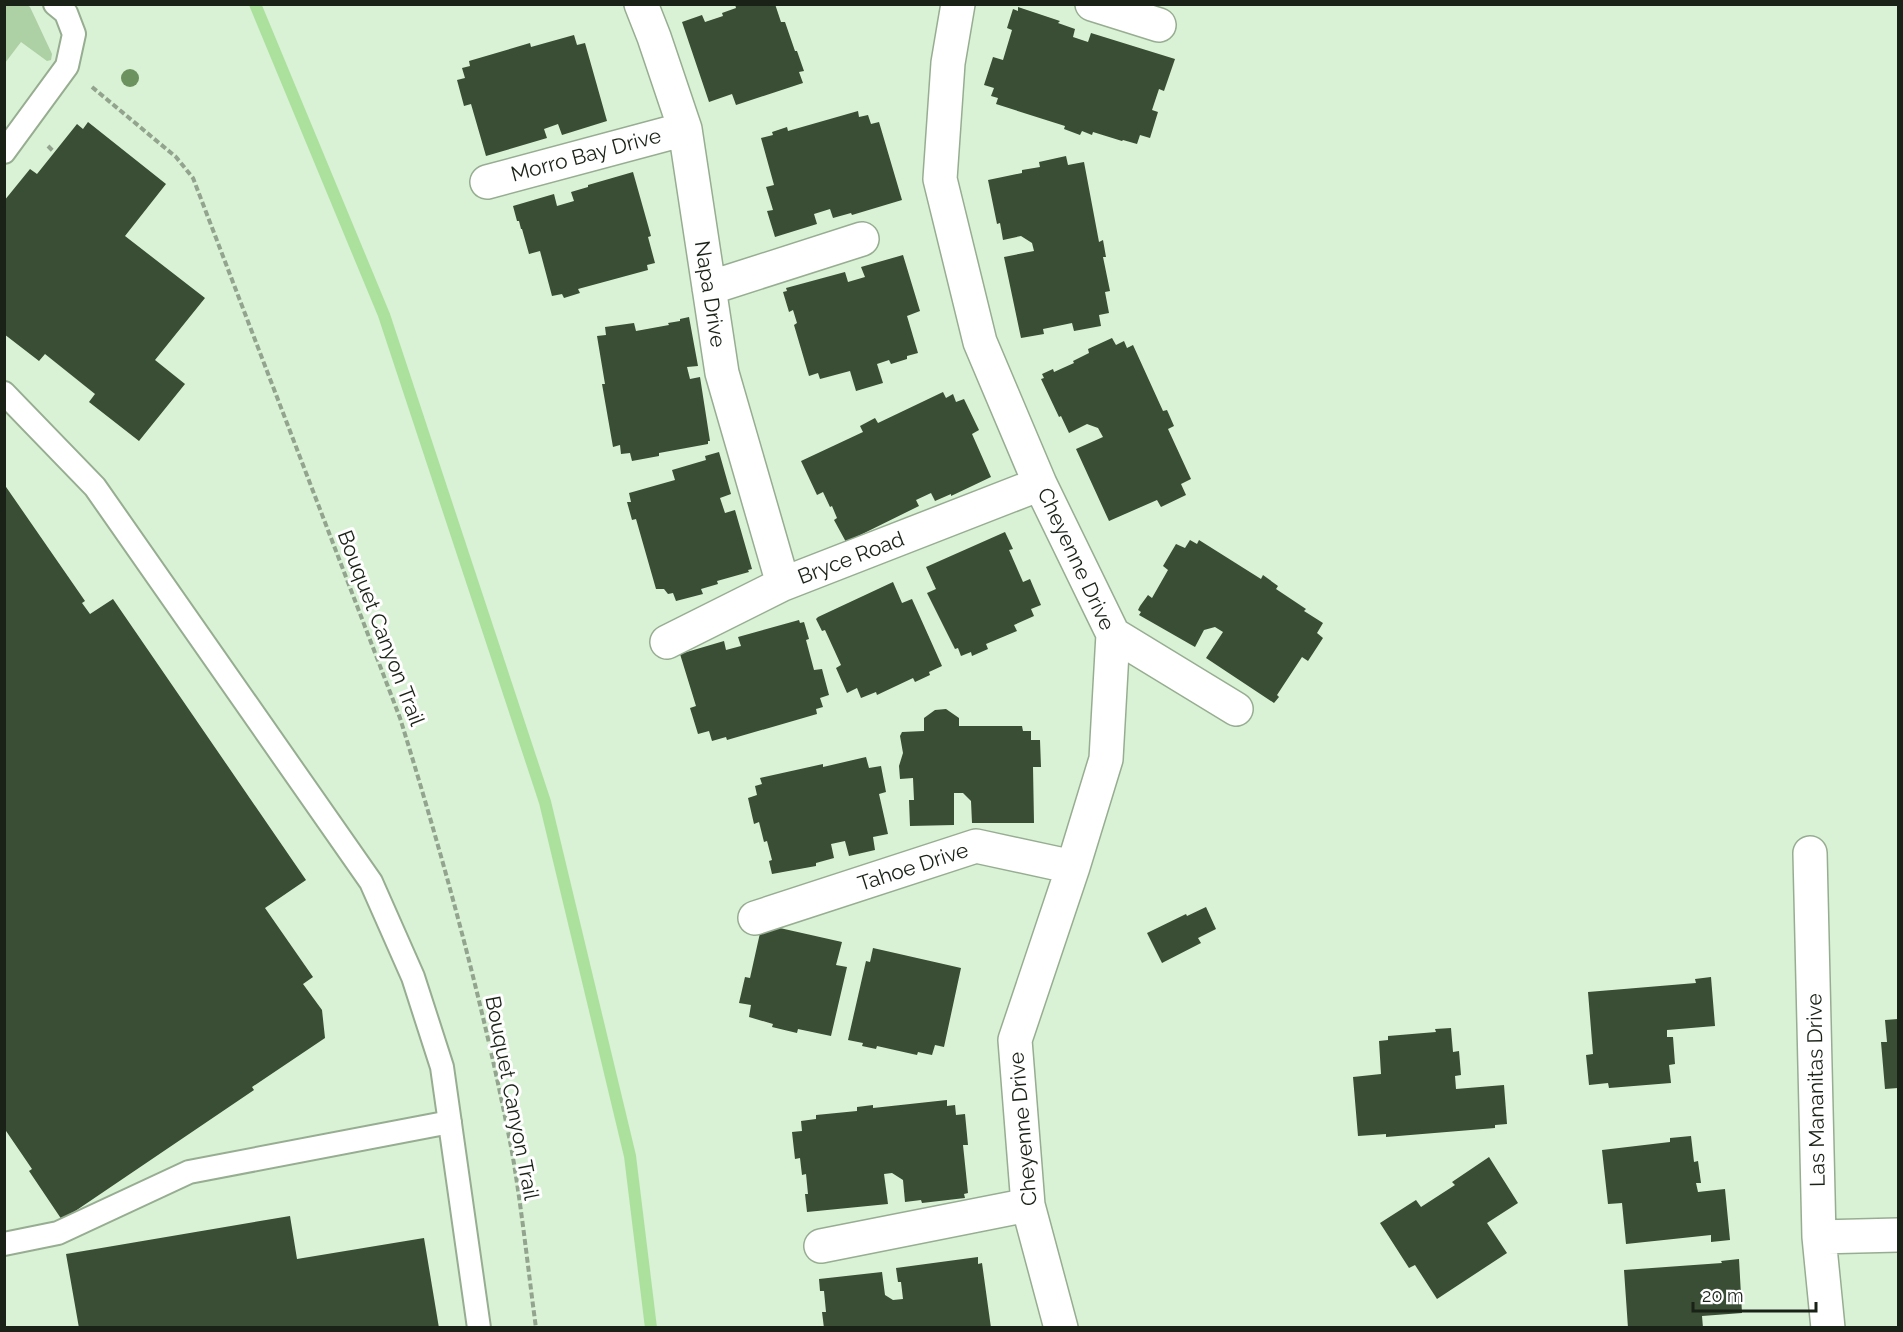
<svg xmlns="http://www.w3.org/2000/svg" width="1903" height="1332" font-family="Raleway,sans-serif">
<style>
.green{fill:#add0a5}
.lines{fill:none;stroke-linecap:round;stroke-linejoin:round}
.stream{stroke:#abe19d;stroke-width:12}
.building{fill:#3a4d35}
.lane-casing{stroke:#97ad91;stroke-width:26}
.street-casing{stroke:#97ad91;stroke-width:36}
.path{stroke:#92a48e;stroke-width:4;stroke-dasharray:6 3;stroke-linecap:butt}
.lane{stroke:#fff;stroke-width:22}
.street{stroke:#fff;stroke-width:33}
.tree{fill:#6c935f}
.labels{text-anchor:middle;stroke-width:6;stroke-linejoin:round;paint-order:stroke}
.street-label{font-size:21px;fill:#1a2217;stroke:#fff}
</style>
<rect width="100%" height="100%" fill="#d9f1d4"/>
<path class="green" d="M 5,4 L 27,5 L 30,7 L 52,54 L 51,60 L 47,61 L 21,42 L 5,63 Z"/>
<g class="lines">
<path class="stream" d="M 255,4 L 384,315 L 545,802 L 630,1156 L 651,1328"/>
</g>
<path class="building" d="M 735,4 L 775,4 L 781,22 L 785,22 L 795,51 L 797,51 L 804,71 L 799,72 L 803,83 L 736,105 L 732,94 L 709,102 L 682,22 L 702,15 L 705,22 L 723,16 L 722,13 L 736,8 Z
M 1018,7 L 1060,21 L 1058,23 L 1075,29 L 1073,37 L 1088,42 L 1091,33 L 1175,59 L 1164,91 L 1159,89 L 1152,110 L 1158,112 L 1150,138 L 1140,135 L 1137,144 L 1123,140 L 1122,141 L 1093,132 L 1092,135 L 1082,131 L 1080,135 L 1064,129 L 1065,126 L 996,104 L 998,98 L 991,96 L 994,88 L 984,85 L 993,57 L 1003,60 L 1012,30 L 1007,28 L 1013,9 L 1018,11 Z
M 574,35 L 577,45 L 585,43 L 607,121 L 562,135 L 558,124 L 544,129 L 547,138 L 486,156 L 471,104 L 464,106 L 457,80 L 465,78 L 462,68 L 470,66 L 469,61 L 530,43 L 531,47 Z
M 858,111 L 859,117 L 868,115 L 871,124 L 879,122 L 902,200 L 852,215 L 851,213 L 833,218 L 830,209 L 814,214 L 817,224 L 775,237 L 767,211 L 773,210 L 766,187 L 774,185 L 761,138 L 773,135 L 772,132 L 787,127 L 788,131 Z
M 88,122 L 166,184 L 125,236 L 205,298 L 155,360 L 185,384 L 139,441 L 89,402 L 95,394 L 45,354 L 39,361 L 4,334 L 4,201 L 30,169 L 37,174 L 77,124 L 83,129 Z
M 1066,156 L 1068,165 L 1084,162 L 1099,242 L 1103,240 L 1106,257 L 1103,257 L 1110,291 L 1105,292 L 1109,313 L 1099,315 L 1101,326 L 1074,331 L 1072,323 L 1043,329 L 1044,334 L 1021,338 L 1004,257 L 1034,251 L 1032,243 L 1021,236 L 1003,240 L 1000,223 L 997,224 L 988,180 L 1022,173 L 1022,170 L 1040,167 L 1039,162 Z
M 633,172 L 651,236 L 648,237 L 655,263 L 647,265 L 648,270 L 578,289 L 580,293 L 564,298 L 562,294 L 552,296 L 540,251 L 529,254 L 522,229 L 521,229 L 519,221 L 517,221 L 513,206 L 554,194 L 557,206 L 574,201 L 571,192 L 588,187 L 588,185 Z
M 903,255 L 920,311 L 907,316 L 918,353 L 907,356 L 907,359 L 891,364 L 889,360 L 877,364 L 883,383 L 856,391 L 850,371 L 820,379 L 818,373 L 809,376 L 794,325 L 797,323 L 793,310 L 789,312 L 783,292 L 787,291 L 786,288 L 845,272 L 848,282 L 865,277 L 861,267 Z
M 689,317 L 698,366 L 687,367 L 690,379 L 700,377 L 710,441 L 708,441 L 708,444 L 659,453 L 659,456 L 632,461 L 630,453 L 621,454 L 620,445 L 613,447 L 602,384 L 605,384 L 597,336 L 606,335 L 605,327 L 634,323 L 636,331 L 669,325 L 668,323 L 680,321 L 680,319 Z
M 1112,338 L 1116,345 L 1124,341 L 1127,348 L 1133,345 L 1163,411 L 1167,410 L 1174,426 L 1168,429 L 1191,479 L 1181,484 L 1186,495 L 1161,507 L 1157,500 L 1109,521 L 1076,449 L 1103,437 L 1098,428 L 1087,424 L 1069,433 L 1061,416 L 1059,417 L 1041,379 L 1044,378 L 1042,374 L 1053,369 L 1054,372 L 1074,363 L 1073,361 L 1089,353 L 1088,349 Z
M 943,392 L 946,398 L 953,394 L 956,402 L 964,399 L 979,430 L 972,434 L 991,477 L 951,496 L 951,494 L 935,501 L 931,493 L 916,500 L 919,506 L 846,542 L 834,520 L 837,518 L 832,506 L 830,507 L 823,492 L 817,495 L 801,461 L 863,432 L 860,426 L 875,418 L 878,423 Z
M 719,452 L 731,494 L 720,498 L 725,513 L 735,510 L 752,569 L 748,570 L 749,572 L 717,581 L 718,584 L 701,589 L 703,594 L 676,601 L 673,593 L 668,594 L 664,589 L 656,589 L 636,519 L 632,520 L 627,502 L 631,502 L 629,493 L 675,480 L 672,470 L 706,460 L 705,456 Z
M 4,484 L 85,601 L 82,603 L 90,614 L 113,599 L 306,880 L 265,908 L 313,977 L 303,984 L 322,1010 L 325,1038 L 252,1087 L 254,1090 L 62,1220 L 29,1171 L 32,1169 L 4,1128 Z
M 1005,532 L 1013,549 L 1009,550 L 1023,582 L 1030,579 L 1041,605 L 1031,609 L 1034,616 L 1014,625 L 1017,631 L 986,644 L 988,649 L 972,656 L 971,652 L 961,656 L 958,648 L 955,649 L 927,593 L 936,589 L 926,567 Z
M 1190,540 L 1197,544 L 1199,540 L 1261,579 L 1263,575 L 1278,586 L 1276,589 L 1306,609 L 1304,611 L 1323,623 L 1317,633 L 1323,638 L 1308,661 L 1302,657 L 1277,695 L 1279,697 L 1274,703 L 1206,658 L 1223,632 L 1215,627 L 1204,630 L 1195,647 L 1139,615 L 1141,612 L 1138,610 L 1140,606 L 1148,595 L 1152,598 L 1168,570 L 1163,566 L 1176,544 L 1185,548 Z
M 893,582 L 902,603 L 912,599 L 942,666 L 929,672 L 930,675 L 915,682 L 913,678 L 877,695 L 876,692 L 861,698 L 857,688 L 847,693 L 836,668 L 841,665 L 825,630 L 822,631 L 816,619 L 818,617 Z
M 799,620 L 800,623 L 804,622 L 809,639 L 806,640 L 814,670 L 822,669 L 829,695 L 820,698 L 823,707 L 816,709 L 817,714 L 727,740 L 726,737 L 712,741 L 709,731 L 698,734 L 690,708 L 696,706 L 680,654 L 724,641 L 726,650 L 741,646 L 738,637 Z
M 946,709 L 959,718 L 959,726 L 1022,726 L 1023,731 L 1031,731 L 1031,740 L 1040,740 L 1041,767 L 1033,767 L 1034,823 L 972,823 L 971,801 L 963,793 L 954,793 L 954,825 L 910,826 L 909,800 L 914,800 L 913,778 L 900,779 L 899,766 L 903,753 L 900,736 L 902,732 L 924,731 L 924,718 L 935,710 Z
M 866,757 L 869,768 L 881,766 L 886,792 L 879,794 L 888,834 L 873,837 L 875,850 L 849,856 L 845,841 L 831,844 L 834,858 L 816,863 L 816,866 L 772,874 L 769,861 L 772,860 L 767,841 L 764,842 L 759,822 L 754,824 L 748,798 L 757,795 L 755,786 L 762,784 L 760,778 L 823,764 L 823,767 Z
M 1206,907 L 1216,929 L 1198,938 L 1201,943 L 1162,963 L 1147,933 L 1186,914 L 1187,916 Z
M 762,924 L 842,942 L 836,965 L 847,967 L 831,1036 L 798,1029 L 797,1033 L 772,1027 L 773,1024 L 749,1017 L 751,1005 L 739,1003 L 745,977 L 750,978 Z
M 873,948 L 961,968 L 944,1047 L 935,1045 L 932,1055 L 918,1052 L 917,1055 L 877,1046 L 876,1049 L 862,1046 L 863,1043 L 848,1040 L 866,961 L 870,962 Z
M 1711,977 L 1715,1026 L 1667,1030 L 1667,1037 L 1673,1037 L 1675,1064 L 1669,1065 L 1671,1083 L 1609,1088 L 1608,1083 L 1589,1085 L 1586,1055 L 1593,1054 L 1588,992 L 1696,983 L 1695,979 Z
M 1898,1019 L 1898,1088 L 1885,1089 L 1881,1042 L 1887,1042 L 1885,1020 Z
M 1451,1028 L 1453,1052 L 1459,1051 L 1461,1075 L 1455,1076 L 1456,1089 L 1504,1085 L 1507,1124 L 1495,1125 L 1495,1128 L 1386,1137 L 1386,1134 L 1358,1136 L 1353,1077 L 1381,1074 L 1379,1041 L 1388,1040 L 1388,1036 L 1436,1032 L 1435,1029 Z
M 947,1100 L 947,1106 L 955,1105 L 956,1115 L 965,1114 L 968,1145 L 963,1145 L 968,1193 L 964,1194 L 965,1198 L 922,1203 L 921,1200 L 905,1202 L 903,1180 L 892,1173 L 884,1174 L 888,1204 L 807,1212 L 805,1194 L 808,1194 L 806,1174 L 802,1175 L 800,1158 L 795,1159 L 792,1132 L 802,1131 L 801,1121 L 816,1119 L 816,1115 L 857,1111 L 857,1107 L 873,1105 L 873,1108 Z
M 1691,1136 L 1694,1162 L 1698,1161 L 1701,1183 L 1696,1183 L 1698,1192 L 1725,1189 L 1730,1240 L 1711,1242 L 1711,1235 L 1626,1244 L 1622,1203 L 1608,1204 L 1602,1150 L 1670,1142 L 1670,1138 Z
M 1489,1157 L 1518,1203 L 1487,1223 L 1507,1253 L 1437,1299 L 1415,1265 L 1409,1268 L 1380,1223 L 1416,1200 L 1421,1207 L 1455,1185 L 1452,1182 Z
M 290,1216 L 297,1259 L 424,1238 L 439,1328 L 79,1328 L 66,1254 Z
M 978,1257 L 978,1264 L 982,1263 L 991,1328 L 824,1328 L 822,1312 L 826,1312 L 824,1291 L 820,1291 L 819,1279 L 882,1272 L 885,1295 L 893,1300 L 903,1299 L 901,1282 L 898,1282 L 896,1268 Z
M 1739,1259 L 1742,1313 L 1702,1316 L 1703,1328 L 1628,1328 L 1624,1270 L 1722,1263 L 1721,1261 Z"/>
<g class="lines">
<g class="lane-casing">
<path id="lane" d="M 4,152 L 67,66 L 74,34 L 66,13 L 55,4
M 4,393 L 95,487 L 371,882 L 413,977 L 442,1067 L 479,1328
M 4,1244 L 58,1233 L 189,1172 L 450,1122"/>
</g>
<g class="street-casing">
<path id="street" d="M 641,4 L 654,37 L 685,129 L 722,373 L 783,584
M 958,4 L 948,63 L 940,179 L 980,342 L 1040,484 L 1113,634 L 1106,759 L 1073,867 L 1015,1040 L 1028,1205 L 1061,1328
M 1092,4 L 1159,25
M 487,182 L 685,129
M 709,288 L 862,239
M 1113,634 L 1236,709
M 667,642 L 783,584 L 1040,484
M 1810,853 L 1819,1237 L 1828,1328
M 755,918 L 976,846 L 1073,867
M 1819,1237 L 1898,1235
M 821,1246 L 1028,1205"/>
</g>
<path class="path" d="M 92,87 L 176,157 L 193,178 L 400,718 C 444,860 484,1006 512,1152 C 522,1210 528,1269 536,1328
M 48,146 L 54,152"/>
<use href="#lane" class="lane"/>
<use href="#street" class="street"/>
</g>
<circle class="tree" cx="130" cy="78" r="9"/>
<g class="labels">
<g class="street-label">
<text transform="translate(586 155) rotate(-15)" y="7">Morro Bay Drive</text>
<text transform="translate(710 294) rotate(81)" y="7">Napa Drive</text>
<text transform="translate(851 558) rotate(-21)" y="7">Bryce Road</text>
<text transform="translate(1076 559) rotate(65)" y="7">Cheyenne Drive</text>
<text transform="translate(381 628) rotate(69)" y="7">Bouquet Canyon Trail</text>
<text transform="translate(913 867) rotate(-18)" y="7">Tahoe Drive</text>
<text transform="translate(1816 1090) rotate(-91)" y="7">Las Mananitas Drive</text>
<text transform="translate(512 1098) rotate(79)" y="7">Bouquet Canyon Trail</text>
<text transform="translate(1023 1129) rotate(-95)" y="7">Cheyenne Drive</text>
</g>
</g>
<rect width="1903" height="1332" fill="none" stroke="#1a2217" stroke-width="12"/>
<path d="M1693 1302v9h123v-9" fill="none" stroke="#1a2217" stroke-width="3"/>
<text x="1702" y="1302" font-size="18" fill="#1a2217" stroke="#ffffff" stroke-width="4.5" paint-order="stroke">20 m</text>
</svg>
